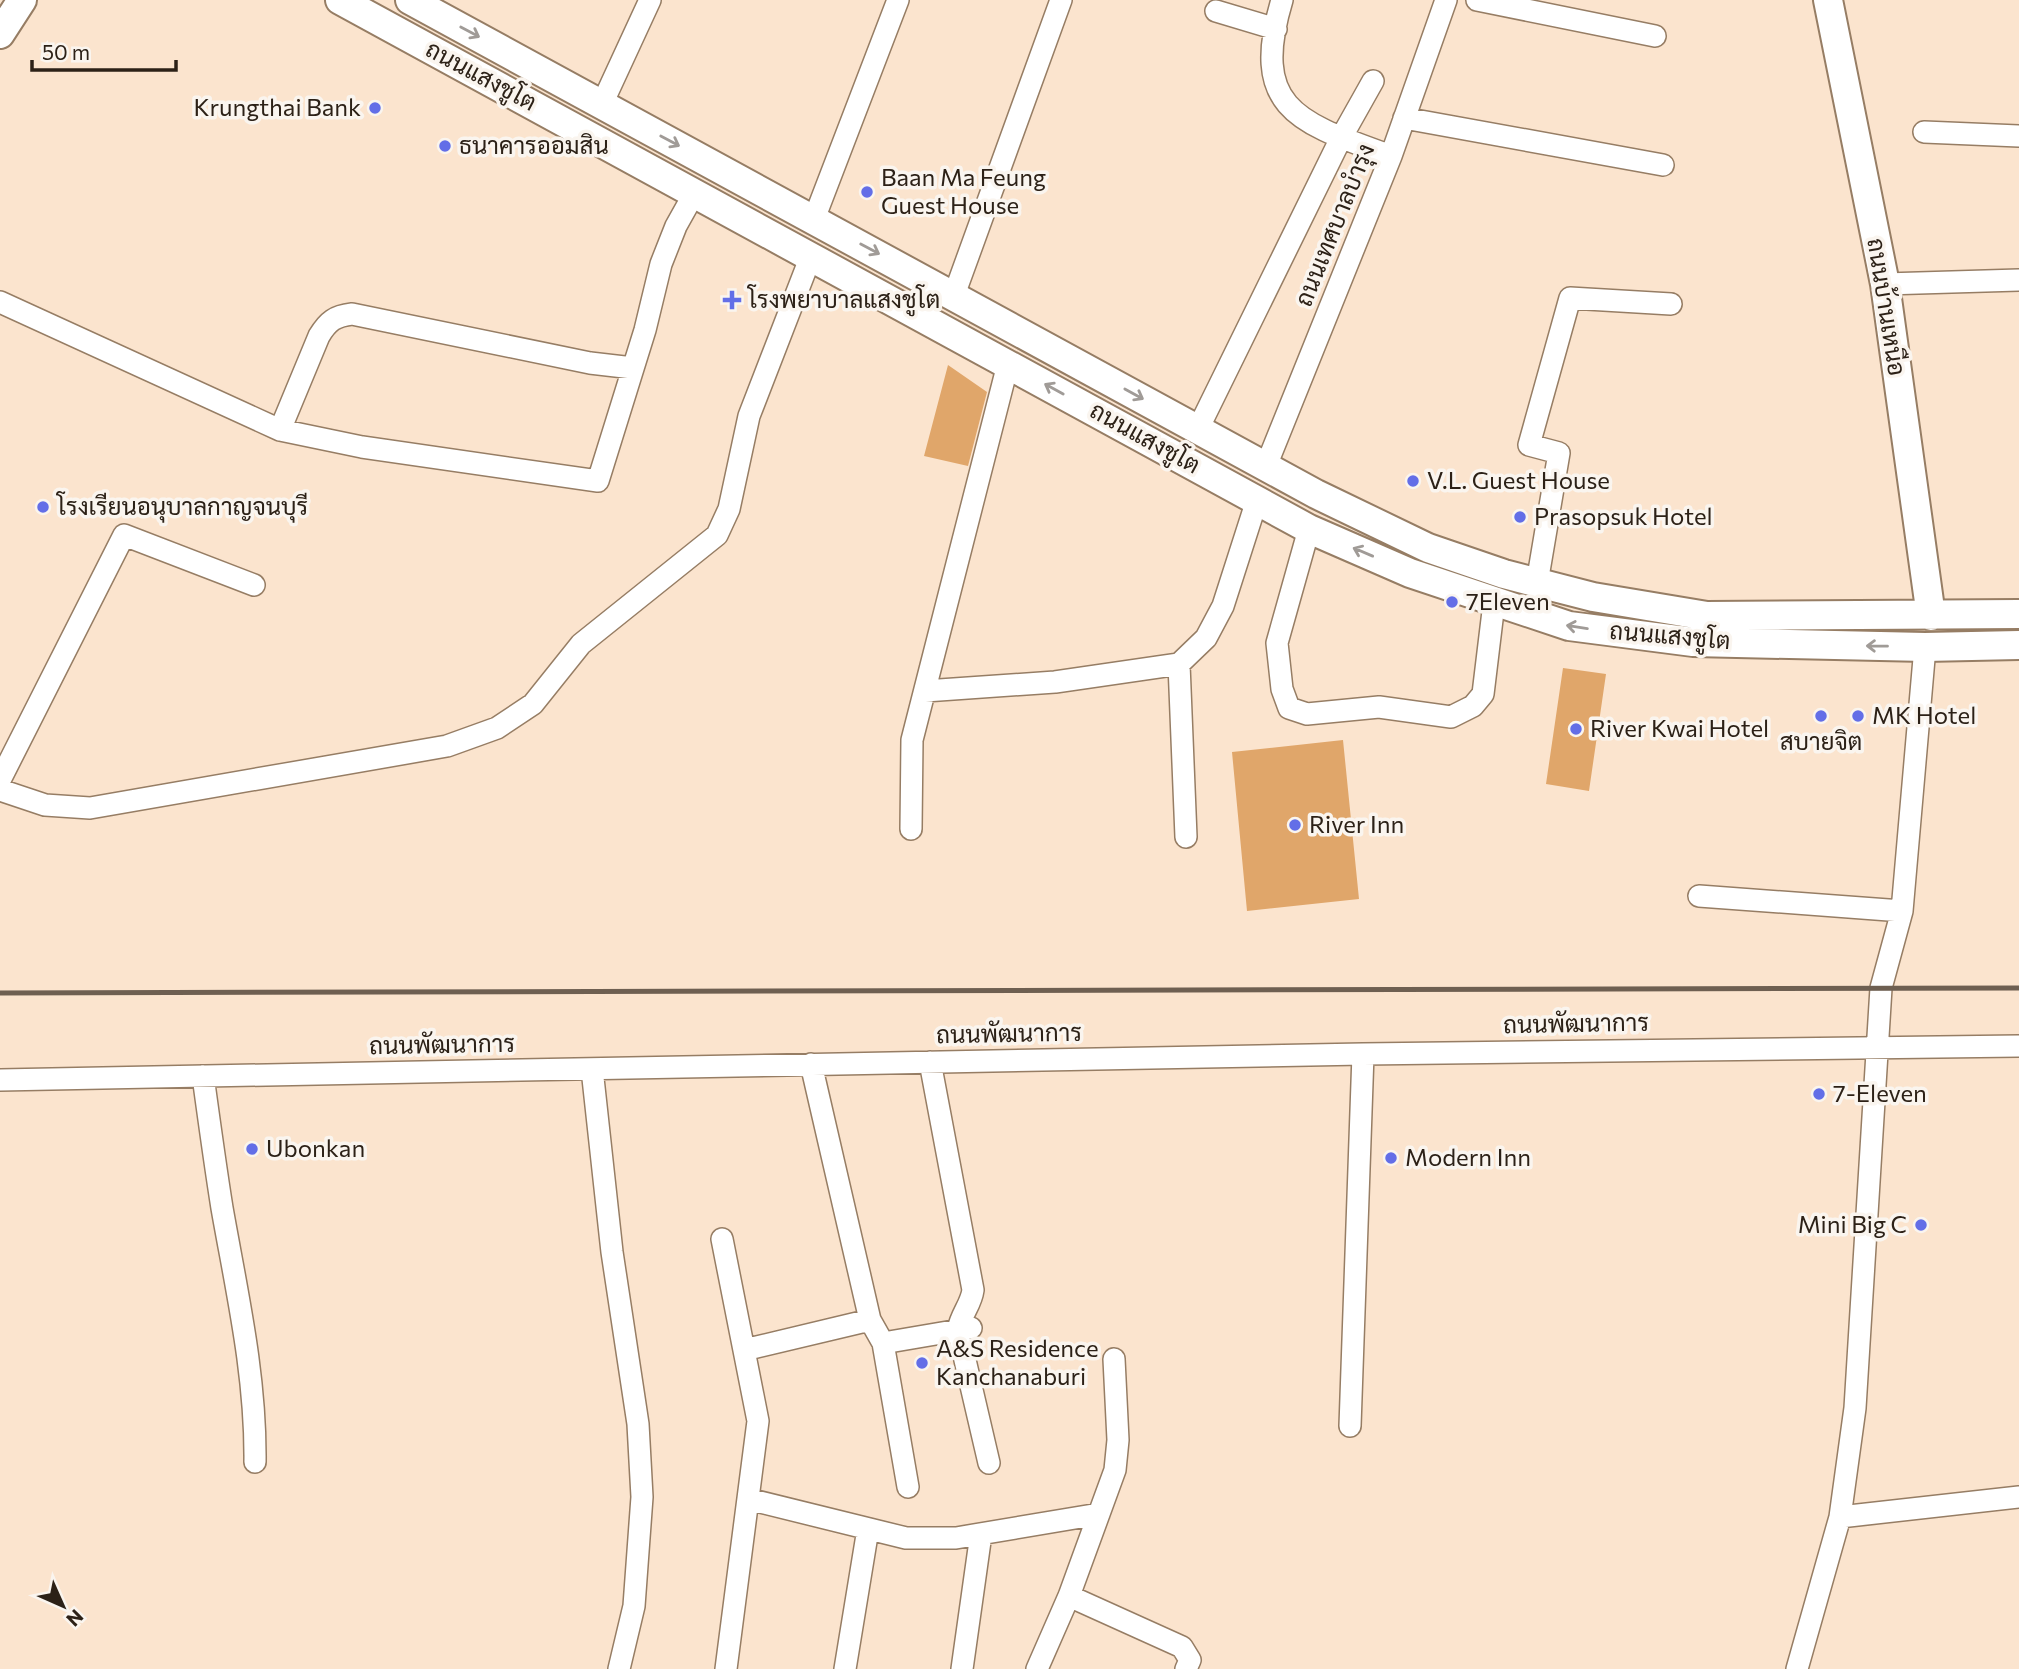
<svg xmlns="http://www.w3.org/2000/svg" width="2019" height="1669" font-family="Commissioner,Sarabun,sans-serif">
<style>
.building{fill:#e0a66a}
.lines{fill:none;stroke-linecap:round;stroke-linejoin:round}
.minor-casing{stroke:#967d64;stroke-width:24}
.major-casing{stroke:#967d64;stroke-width:32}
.minor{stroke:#fff;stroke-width:21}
.major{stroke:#fff;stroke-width:28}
.rail{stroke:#6e5f51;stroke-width:5}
.oneway{stroke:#a09b97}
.poi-dot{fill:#636ee7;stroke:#faf5ef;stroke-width:2.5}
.labels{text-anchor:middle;stroke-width:7;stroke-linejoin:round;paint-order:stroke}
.street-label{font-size:24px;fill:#2c2117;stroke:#faf5ef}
.poi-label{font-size:24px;fill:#2c2117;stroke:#faf5ef;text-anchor:start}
</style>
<rect width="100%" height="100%" fill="#fbe4ce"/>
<path class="building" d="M 948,365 L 987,392 L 968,466 L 924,456 Z
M 1563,668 L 1606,674 L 1589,791 L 1546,784 Z
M 1343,740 L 1359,899 L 1247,911 L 1232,752 Z"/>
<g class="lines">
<g class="minor-casing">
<path id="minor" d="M 1282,0 C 1249,110 1300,123 1391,156
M 1477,0 L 1655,36
M 1216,11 L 1276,29
M 602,104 L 650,0
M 1404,118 L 1663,165
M 1924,132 L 2019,136
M 814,219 L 898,0
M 1885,284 L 2019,280
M 954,295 L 1061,0
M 0,302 L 280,430 L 362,447 L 598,481 L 645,330 L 661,264 L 676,226 L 695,192
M 1198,429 L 1341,138 L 1373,81
M 280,430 L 319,336 C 328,321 335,316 352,314 L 590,363 L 633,368
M 1266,466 L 1391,156 L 1446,0
M 1309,529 L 1277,643 L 1282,689 L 1289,708 L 1307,714 L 1379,707 L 1451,717 L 1473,706 L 1483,694 L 1494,603
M 1537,583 L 1559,453 L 1529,445 L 1570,298 L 1671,304
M 1179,664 L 1186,837
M 925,691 L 1055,682 L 1179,664 L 1206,638 L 1223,606 L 1257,500
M 0,780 L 124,535 L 254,585
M 0,790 L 45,805 L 90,808 L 447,746 L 497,728 L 533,704 L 581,644 L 717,535 L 729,509 L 749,416 L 811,256
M 911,829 L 912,740 L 1008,364
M 1699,896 L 1902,911
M 930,1062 L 973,1290 C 971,1305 961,1314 958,1330 L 989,1463
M 811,1064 L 870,1320 L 883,1343 L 908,1487
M 592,1069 L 612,1252 L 638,1424 L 642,1497 L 634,1606 L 619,1669
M 203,1076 C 209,1120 215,1164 222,1208 C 237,1293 256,1375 255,1462
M 0,1080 L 1363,1054 L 2019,1046
M 722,1239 L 758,1421 L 726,1669
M 883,1343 L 971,1328
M 744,1350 L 870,1320
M 1350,1426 L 1363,1054
M 748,1499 L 906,1538 L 956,1538 L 1099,1514
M 1840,1517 L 2019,1497
M 1069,1596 L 1182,1647 L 1190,1660 L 1186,1669
M 845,1669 L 868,1529
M 962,1669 L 981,1534
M 1037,1669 L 1069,1596 L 1115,1470 L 1118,1440 L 1114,1359
M 1797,1669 L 1840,1517 L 1855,1408 L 1881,988 L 1902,911 L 1925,647"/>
</g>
<g class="major-casing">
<path id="major" d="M 340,0 L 1309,529 L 1410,573 L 1569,626 L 1693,642 L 1925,647 L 2019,645
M 410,0 L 1316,494 L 1428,548 L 1504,574 L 1593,597 L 1707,616 L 2019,614
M 1828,0 L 1885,284 L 1931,616
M 0,34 L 22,0"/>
</g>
<use href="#minor" class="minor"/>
<use href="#major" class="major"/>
<path class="rail" d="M 0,993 L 2019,988"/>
</g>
<defs><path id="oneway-shaft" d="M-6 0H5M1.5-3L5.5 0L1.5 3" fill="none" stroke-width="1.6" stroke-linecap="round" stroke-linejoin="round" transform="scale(1.75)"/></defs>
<g class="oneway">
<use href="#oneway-shaft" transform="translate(470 32) rotate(28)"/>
<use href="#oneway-shaft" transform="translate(670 141) rotate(28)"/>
<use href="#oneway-shaft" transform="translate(870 249) rotate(28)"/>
<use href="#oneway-shaft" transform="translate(1054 389) rotate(-151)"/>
<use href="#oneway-shaft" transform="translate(1134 394) rotate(29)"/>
<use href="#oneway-shaft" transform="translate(1363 552) rotate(-157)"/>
<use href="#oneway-shaft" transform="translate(1577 627) rotate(-171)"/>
<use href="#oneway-shaft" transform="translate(1877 646) rotate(-179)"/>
</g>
<g class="poi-dot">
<circle cx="375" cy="108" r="7"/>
<circle cx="445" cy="146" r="7"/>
<circle cx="867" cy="192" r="7"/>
<path d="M728.5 289.5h7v7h7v7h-7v7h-7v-7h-7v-7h7z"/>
<circle cx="1413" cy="481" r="7"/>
<circle cx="43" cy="507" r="7"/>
<circle cx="1520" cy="517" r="7"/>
<circle cx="1452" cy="602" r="7"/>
<circle cx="1821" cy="716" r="7"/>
<circle cx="1858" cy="716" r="7"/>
<circle cx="1576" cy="729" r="7"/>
<circle cx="1295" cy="825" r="7"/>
<circle cx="1819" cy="1094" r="7"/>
<circle cx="252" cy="1149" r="7"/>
<circle cx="1391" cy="1158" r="7"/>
<circle cx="1921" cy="1225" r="7"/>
<circle cx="922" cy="1363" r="7"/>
</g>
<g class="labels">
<g class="street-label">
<text transform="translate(481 76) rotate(28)" y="8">ถนนแสงชูโต</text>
<text transform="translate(1335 225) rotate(-68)" y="8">ถนนเทศบาลบำรุง</text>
<text transform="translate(1886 307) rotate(81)" y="8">ถนนบ้านเหนือ</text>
<text transform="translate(1145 438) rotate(29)" y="8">ถนนแสงชูโต</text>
<text transform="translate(1670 636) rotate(5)" y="8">ถนนแสงชูโต</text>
<text transform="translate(1576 1024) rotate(-1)" y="8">ถนนพัฒนาการ</text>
<text transform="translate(1009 1034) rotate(-1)" y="8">ถนนพัฒนาการ</text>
<text transform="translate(442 1045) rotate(-1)" y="8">ถนนพัฒนาการ</text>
</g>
<g class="poi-label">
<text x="361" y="116" text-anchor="end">Krungthai Bank</text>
<text x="459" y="154">ธนาคารออมสิน</text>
<text x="881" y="186">Baan Ma Feung<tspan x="881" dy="28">Guest House</tspan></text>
<text x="748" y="308">โรงพยาบาลแสงชูโต</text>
<text x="1427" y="489">V.L. Guest House</text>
<text x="57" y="515">โรงเรียนอนุบาลกาญจนบุรี</text>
<text x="1534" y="525">Prasopsuk Hotel</text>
<text x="1466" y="610">7Eleven</text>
<text x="1872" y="724">MK Hotel</text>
<text x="1590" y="737">River Kwai Hotel</text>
<text x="1821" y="750" text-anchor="middle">สบายจิต</text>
<text x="1309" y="833">River Inn</text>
<text x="1833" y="1102">7-Eleven</text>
<text x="266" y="1157">Ubonkan</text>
<text x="1405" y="1166">Modern Inn</text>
<text x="1907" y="1233" text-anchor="end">Mini Big C</text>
<text x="936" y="1357">A&amp;S Residence<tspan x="936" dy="28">Kanchanaburi</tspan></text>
</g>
</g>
<g transform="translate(63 1606) rotate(135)" stroke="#faf5ef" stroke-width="5" paint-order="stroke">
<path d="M0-5L12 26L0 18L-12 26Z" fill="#2c2117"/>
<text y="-10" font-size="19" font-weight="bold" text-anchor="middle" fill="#2c2117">N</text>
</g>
<path d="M32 60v10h144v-10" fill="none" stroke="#2c2117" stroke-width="3.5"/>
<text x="42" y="60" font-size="21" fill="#2c2117" stroke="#faf5ef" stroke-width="5" paint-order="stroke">50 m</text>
</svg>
